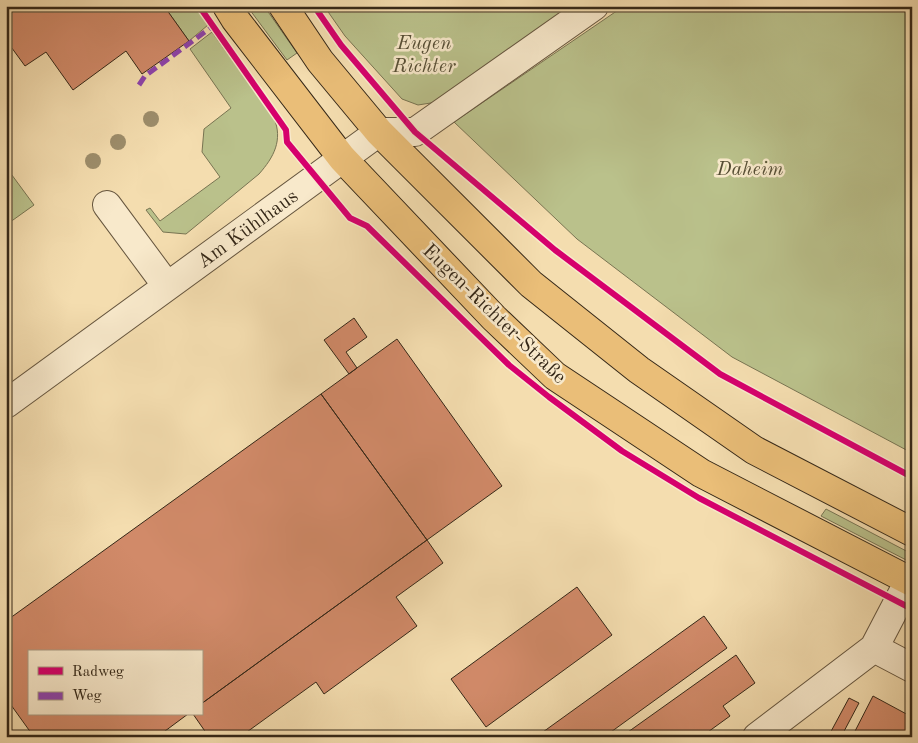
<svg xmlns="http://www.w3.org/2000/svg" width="918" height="743" font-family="'Old Standard TT',serif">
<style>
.green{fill:#bac18b;stroke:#787452}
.building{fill:#d18a69;stroke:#352818}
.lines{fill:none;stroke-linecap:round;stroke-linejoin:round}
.minor-casing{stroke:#65553e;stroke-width:30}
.major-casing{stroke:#352818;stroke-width:30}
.minor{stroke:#f8e9cb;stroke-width:28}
.major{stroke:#eabe78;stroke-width:28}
.quiet{stroke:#8e44ad;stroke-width:5;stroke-dasharray:10 5;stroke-linecap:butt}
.cycleway-casing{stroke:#f8e9cb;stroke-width:9}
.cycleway{stroke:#d6006c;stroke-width:6}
.tree{fill:#9d8e6c}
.labels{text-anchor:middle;stroke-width:5;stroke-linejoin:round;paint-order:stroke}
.park-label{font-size:20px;font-style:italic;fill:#564e35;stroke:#f8e9cb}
.street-label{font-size:20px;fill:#352818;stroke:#f8e9cb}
</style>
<rect width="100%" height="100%" fill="#f4ddaf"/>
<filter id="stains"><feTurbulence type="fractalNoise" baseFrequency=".004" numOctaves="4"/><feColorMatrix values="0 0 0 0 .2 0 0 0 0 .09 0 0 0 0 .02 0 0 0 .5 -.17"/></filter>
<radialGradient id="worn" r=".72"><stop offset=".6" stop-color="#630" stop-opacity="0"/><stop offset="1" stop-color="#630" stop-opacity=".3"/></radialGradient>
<path class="green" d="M 164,6 L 195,6 L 208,25 L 189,41 Z
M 247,6 L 264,6 L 297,53 L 287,60 Z
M 324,6 L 572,6 L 437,102 L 418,105 L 402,99 L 345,36 Z
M 624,6 L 912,6 L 912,453 L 732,357 L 577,239 L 454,122 Z
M 212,32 L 274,118 C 283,140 274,157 259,174 L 186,234 L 163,232 L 146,210 L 150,208 L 160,221 L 220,177 L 202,152 L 204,129 L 231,108 L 190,49 Z
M 6,167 L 34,205 L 6,225 Z
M 826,509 L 912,554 L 912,563 L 821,516 Z"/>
<path class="building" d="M 6,6 L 164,6 L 189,41 L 142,74 L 126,51 L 73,90 L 46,52 L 25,66 L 6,40 Z
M 354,318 L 367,337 L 346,352 L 357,368 L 349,374 L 324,340 Z
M 397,339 L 502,486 L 427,540 L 321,394 Z
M 321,394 L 427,540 L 201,704 L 201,652 L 29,652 L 29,714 L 188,714 L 157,737 L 34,737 L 6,698 L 6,621 Z
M 427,540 L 443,563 L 396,597 L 417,626 L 324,694 L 316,682 L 240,737 L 209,737 L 193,714 L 201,714 L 201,704 Z
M 577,587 L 612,635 L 486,727 L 451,679 Z
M 704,616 L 727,648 L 604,737 L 536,737 Z
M 736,655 L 755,683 L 723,706 L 730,716 L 701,737 L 621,737 Z
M 873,696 L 912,717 L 912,737 L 852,737 Z
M 849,698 L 859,703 L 841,737 L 828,737 Z"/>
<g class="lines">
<g class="minor-casing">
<path id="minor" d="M 107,205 L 167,286
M 6,404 L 379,132 L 415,132 L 594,6
M 909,581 L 874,648 L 912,668
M 757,737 L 874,648"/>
</g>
<g class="major-casing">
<path id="major" d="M 227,6 L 235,19 L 342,158 L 494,318 L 555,376 L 701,473 L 912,582
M 283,6 L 320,61 L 379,132 L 531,284 L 639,370 L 754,450 L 912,532"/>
</g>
<use href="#minor" class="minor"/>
<use href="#major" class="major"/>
<path class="quiet" d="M 139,85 L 145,76 L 213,26"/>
<g class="cycleway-casing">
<path id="cycleway" d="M 199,6 L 286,130 L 287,142 L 350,218 L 367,226 L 509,365 L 549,397 L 622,451 L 699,498 L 912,609
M 314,6 L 341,45 L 415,132 L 555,250 L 720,374 L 912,477"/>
</g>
<use href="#cycleway" class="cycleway"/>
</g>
<g class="tree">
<circle cx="151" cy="119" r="8"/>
<circle cx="118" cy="142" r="8"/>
<circle cx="93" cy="161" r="8"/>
</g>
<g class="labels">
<g class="park-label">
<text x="424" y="49">Eugen<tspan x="424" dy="23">Richter</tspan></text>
<text x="750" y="175">Daheim</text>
</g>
<g class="street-label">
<text transform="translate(247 228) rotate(-36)" y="7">Am Kühlhaus</text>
<text transform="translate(495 313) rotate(44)" y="7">Eugen-Richter-Straße</text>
</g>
</g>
<rect width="918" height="743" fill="none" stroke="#f4ddaf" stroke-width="25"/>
<rect x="8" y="8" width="903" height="728" fill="none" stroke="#352818" stroke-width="2.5"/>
<rect x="12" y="12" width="893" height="718" fill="none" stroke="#352818"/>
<rect x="28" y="650" width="175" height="65" fill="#f8e9cb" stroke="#aa9c83"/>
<rect x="38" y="667" width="25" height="8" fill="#d6006c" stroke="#aa9c83"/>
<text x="72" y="676" font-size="15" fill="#352818">Radweg</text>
<rect x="38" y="692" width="25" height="8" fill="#8e44ad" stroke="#aa9c83"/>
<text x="72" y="700" font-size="15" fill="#352818">Weg</text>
<rect width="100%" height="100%" filter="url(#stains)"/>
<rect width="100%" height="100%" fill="url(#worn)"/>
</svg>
